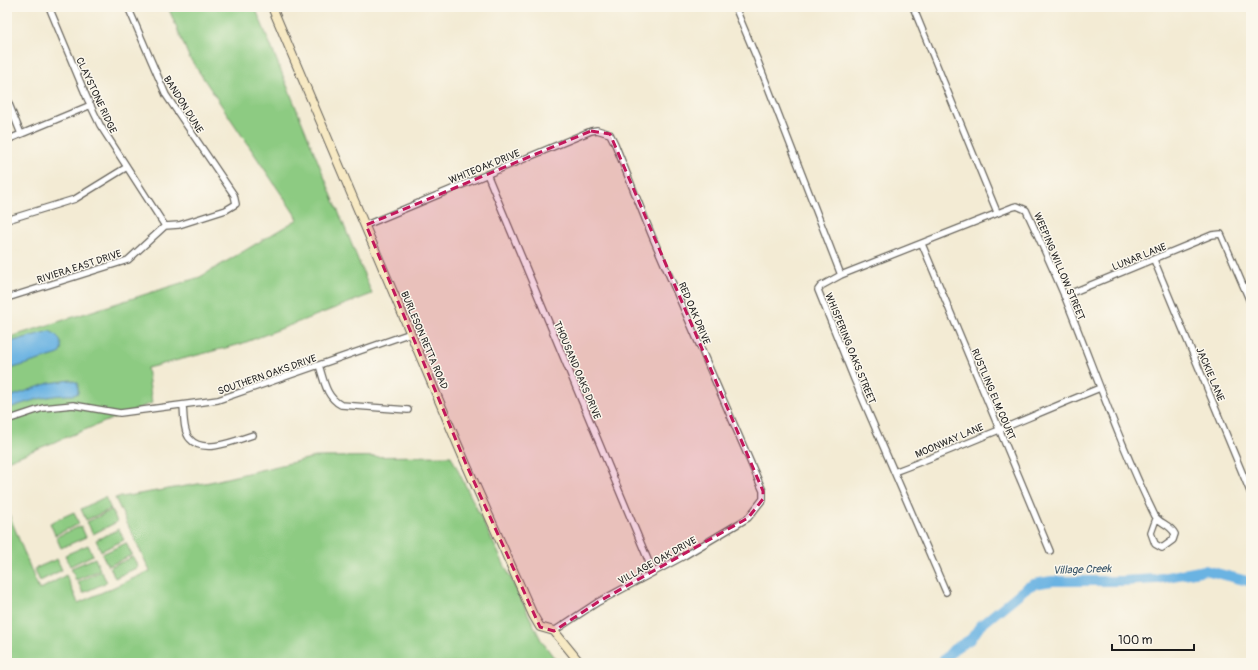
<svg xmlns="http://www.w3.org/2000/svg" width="1258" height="670" font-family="Pangolin,sans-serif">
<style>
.green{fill:#8dcb82;stroke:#54744f}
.water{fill:#6bb3e2;stroke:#44687f}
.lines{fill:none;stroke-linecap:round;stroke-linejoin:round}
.river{stroke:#6bb3e2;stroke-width:10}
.street-casing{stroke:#67645c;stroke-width:8}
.secondary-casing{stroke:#67645c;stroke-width:10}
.street{stroke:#fff;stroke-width:5.5}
.secondary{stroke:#f7e9c3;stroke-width:8}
.marked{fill:#c2185b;fill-opacity:0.2;stroke:#c2185b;stroke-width:3;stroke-dasharray:8 5;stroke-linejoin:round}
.labels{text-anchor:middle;stroke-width:3;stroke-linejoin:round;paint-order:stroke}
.street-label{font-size:10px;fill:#1c1c1c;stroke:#fbf7ec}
.water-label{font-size:11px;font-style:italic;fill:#3c586b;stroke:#fbf7ec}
</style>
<rect width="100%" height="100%" fill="#fbf7ec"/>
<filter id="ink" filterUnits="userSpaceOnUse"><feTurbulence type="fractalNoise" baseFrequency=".025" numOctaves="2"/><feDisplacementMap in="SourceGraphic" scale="8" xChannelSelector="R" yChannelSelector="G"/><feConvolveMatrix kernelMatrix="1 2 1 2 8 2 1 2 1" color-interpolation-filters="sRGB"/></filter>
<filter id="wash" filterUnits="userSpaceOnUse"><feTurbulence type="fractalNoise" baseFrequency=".012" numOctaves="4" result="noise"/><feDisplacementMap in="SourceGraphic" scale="16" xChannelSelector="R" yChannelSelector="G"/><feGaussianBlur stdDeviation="0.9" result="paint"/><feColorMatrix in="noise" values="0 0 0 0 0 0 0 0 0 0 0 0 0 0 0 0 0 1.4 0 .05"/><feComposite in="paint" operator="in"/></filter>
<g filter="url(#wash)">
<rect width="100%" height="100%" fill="#f3ebd4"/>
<path class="green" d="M 168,7 L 255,7 L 372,294 L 241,344 L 147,368 L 152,403 L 7,461 L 7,338 L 200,277 L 298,219 L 189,57 Z
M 451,456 L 541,640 L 558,663 L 7,663 L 7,509 L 39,590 L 66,575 L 78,603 L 150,571 L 115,498 L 210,482 L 315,457 Z
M 105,497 L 111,509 L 86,520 L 81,509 Z
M 112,510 L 117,522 L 93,534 L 87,522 Z
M 74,512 L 79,524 L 55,535 L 50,523 Z
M 81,526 L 86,537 L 61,548 L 56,537 Z
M 119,529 L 124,540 L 101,551 L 96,540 Z
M 126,543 L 132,555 L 108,566 L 102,554 Z
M 88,545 L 93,555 L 70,566 L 65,555 Z
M 133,557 L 138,567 L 115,578 L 110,567 Z
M 95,558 L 100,570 L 76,580 L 71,568 Z
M 57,559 L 62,570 L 40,581 L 34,569 Z
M 101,571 L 107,582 L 83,593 L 78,582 Z"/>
<path class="water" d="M 49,331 C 59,334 65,346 59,354 L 7,370 L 7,343 Z
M 71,380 L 78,383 L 78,393 L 74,395 C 49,394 30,401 7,409 L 7,398 L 49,383 Z"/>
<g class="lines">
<path class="river" d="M 941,663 L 954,649 L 971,639 L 980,626 L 1026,588 L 1034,584 L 1052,581 L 1123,581 L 1156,579 L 1205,570 L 1251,582"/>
</g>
</g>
<g filter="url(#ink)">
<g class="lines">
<g class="street-casing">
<path id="street" d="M 49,7 L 87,98 L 100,125 L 165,226
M 735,7 L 757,59 L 841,275
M 913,7 L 997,212
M 7,99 L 21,134
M 7,140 L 91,105
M 487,174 L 653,572
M 7,220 L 75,199 L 127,167
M 366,225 L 591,131 L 597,130 L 610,134 L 615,144 L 652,236 L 763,491 L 763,499 L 748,518 L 684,556 L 598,602 L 554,631
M 922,244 L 1050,551
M 1154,260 L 1251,494
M 1064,296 L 1212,235 L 1221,234 L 1251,304
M 7,298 L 128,260 L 165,226 L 179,225 L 226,210 L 236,204 L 234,195 L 166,95 L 128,7
M 319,365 C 324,381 326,397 341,405 L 408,410
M 183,405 C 184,414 183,432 190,439 C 203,455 237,440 253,435
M 7,420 L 43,408 L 73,405 L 120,413 L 218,400 L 411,333
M 894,472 C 964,446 1031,416 1100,388
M 946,592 L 854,379 L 818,290 L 821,286 L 841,275 L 1013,207 L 1017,206 L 1026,210 C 1039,238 1052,267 1064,295 C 1094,369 1120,445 1155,516 C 1159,523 1170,524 1175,534 L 1173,540 L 1162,548 L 1155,544 L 1151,533 L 1156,519"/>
</g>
<g class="secondary-casing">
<path id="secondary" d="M 272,7 L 466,464 L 533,615 L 540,627 L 554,631 L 580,663"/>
</g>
<use href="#street" class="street"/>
<use href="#secondary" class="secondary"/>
</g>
</g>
<path class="marked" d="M 591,131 L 610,134 L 763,491 L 763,499 L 748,518 L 598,602 L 554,631 L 540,627 L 466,464 L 366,225 Z"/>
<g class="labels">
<g class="street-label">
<text transform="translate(97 95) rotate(65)" y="4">CLAYSTONE RIDGE</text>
<text transform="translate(184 104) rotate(58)" y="4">BANDON DUNE</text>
<text transform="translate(484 166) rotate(-22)" y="4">WHITEOAK DRIVE</text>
<text transform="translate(1139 256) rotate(-22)" y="4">LUNAR LANE</text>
<text transform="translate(79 266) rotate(-18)" y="4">RIVIERA EAST DRIVE</text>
<text transform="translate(1060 266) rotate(67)" y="4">WEEPING WILLOW STREET</text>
<text transform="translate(695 313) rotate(67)" y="4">RED OAK DRIVE</text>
<text transform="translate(425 340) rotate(67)" y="4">BURLESON RETTA ROAD</text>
<text transform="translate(851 348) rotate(68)" y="4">WHISPERING OAKS STREET</text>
<text transform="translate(578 370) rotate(67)" y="4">THOUSAND OAKS DRIVE</text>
<text transform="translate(267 374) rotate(-19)" y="4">SOUTHERN OAKS DRIVE</text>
<text transform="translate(1211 374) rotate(67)" y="4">JACKIE LANE</text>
<text transform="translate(994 394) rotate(67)" y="4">RUSTLING ELM COURT</text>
<text transform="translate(949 440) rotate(-23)" y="4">MOONWAY LANE</text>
<text transform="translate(657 560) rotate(-29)" y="4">VILLAGE OAK DRIVE</text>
</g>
<g class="water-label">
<text transform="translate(1082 569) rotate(-2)" y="4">Village Creek</text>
</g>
</g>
<rect width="1258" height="670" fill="none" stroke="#fbf7ec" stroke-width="24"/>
<path d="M1112 644v6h82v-6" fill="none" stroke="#1c1c1c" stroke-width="2"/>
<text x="1118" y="644" font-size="12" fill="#1c1c1c" stroke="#fbf7ec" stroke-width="3" paint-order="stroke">100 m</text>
</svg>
